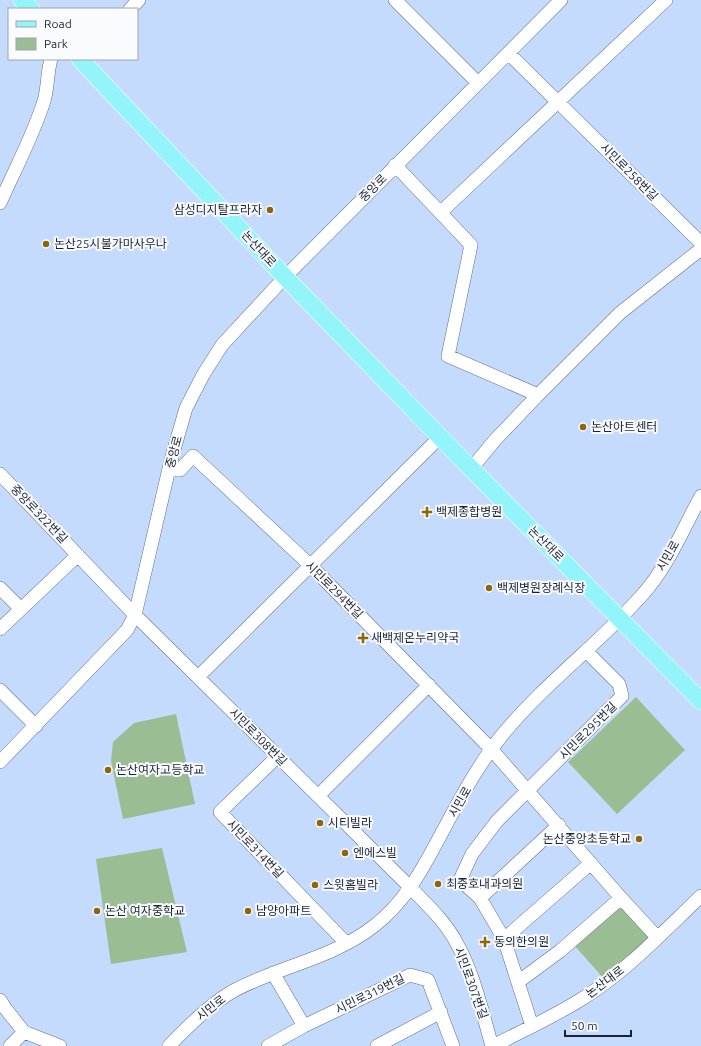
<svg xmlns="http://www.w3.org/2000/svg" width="701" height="1046" font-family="Ubuntu,'Noto Sans KR',sans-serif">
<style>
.green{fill:#9bbd93}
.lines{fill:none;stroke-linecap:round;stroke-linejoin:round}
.minor-casing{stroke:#5c6f8e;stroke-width:14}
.major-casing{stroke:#fff;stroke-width:18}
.minor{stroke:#fff;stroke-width:13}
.major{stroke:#93f4f9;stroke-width:17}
.poi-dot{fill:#8e6509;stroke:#f9fbff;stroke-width:1.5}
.labels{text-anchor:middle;stroke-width:4;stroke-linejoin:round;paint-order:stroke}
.street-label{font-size:12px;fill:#1b2330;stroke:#f9fbff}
.poi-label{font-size:12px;fill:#1b2330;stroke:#f9fbff;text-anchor:start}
</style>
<rect width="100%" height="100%" fill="#c5dbfe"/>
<path class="green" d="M 636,697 L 685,750 L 617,814 L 568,762 Z
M 176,714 L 195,804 L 123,819 L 111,761 L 113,742 L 134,723 Z
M 162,848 L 187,952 L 111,964 L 96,859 Z
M 621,902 L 652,936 L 605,980 L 573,944 Z"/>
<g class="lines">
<g class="minor-casing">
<path id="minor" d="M 395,0 L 478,83
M 130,9 L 139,0
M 508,53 L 701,243
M 395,165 L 471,245 L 448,356 L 538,395
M 0,203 C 15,169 33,136 44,101 C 48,88 47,73 51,59
M 441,212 L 666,0
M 471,469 L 495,440 L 538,395 L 620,313 L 701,249
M 169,470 L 180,470 L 193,456 L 310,565 L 492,750 L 621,898 L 657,937
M 0,474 L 135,615 L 411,888 C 427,905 445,921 456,942 C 474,973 482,1012 492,1046
M 0,588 L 21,609
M 0,629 L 78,555
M 198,677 L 440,437
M 0,690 L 36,726
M 278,756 L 220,812 L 346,943
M 0,762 L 127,630 L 135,615 L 171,460 L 186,408 L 203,375 L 222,345 L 285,277 L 561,0
M 318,796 L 429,685
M 480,898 L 559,825
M 504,939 L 591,863
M 273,973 L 304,1026
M 518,982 L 560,951 L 621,898
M 0,1000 L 5,1008 L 24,1032 L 60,1046
M 532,1026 L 504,939 L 480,898 L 460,880 L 472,854 L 497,821 L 622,696 L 619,684 L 586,651
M 10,1046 L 24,1032
M 169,1046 C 188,1026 211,1003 235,990 C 281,966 333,958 374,926 C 408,900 425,864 445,827 C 462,795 480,762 503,734 C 545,683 599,644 643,594 C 668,566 683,529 701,496
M 268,1046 L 304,1026 L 410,975 L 428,980 L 453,1046
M 377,1046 L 441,1012
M 493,1046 C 522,1031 553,1017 580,1000 C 625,973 663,932 701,896"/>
</g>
<g class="major-casing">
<path id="major" d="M 22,0 L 31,9
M 80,59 L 285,277 L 440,437 L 701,701"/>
</g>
<use href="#minor" class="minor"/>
<use href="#major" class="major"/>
</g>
<g class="poi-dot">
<circle cx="270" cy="210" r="4"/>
<circle cx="46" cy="244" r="4"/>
<circle cx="583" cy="427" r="4"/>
<path d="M425 506h4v4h4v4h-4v4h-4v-4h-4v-4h4z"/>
<circle cx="489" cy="588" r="4"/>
<path d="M361 632h4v4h4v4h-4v4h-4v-4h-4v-4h4z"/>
<circle cx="108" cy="770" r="4"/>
<circle cx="320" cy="823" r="4"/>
<circle cx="639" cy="839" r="4"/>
<circle cx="345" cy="853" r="4"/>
<circle cx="438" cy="884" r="4"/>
<circle cx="315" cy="885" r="4"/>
<circle cx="97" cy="911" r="4"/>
<circle cx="248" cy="911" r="4"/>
<path d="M483 936h4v4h4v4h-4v4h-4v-4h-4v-4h4z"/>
</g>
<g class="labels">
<g class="street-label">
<text transform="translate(629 172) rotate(45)" y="4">시민로258번길</text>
<text transform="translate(373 188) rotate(-45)" y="4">중앙로</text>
<text transform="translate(259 249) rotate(47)" y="4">논산대로</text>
<text transform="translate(174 452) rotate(-75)" y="4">중앙로</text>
<text transform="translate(39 514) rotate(46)" y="4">중앙로322번길</text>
<text transform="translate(546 544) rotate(45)" y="4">논산대로</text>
<text transform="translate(668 556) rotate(-60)" y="4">시민로</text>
<text transform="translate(334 590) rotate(45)" y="4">시민로294번길</text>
<text transform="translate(588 731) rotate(-45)" y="4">시민로295번길</text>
<text transform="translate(258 737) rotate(45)" y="4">시민로308번길</text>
<text transform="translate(460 802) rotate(-60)" y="4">시민로</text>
<text transform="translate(255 849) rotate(46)" y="4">시민로314번길</text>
<text transform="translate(605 982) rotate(-37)" y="4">논산대로</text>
<text transform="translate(471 983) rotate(70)" y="4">시민로307번길</text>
<text transform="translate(370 994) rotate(-26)" y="4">시민로319번길</text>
<text transform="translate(211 1008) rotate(-38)" y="4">시민로</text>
</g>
<g class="poi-label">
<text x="262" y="214" text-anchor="end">삼성디지탈프라자</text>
<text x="54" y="248">논산25시불가마사우나</text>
<text x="591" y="431">논산아트센터</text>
<text x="436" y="516">백제종합병원</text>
<text x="497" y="592">백제병원장례식장</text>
<text x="371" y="642">새백제온누리약국</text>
<text x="116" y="774">논산여자고등학교</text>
<text x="328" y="827">시티빌라</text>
<text x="631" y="843" text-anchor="end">논산중앙초등학교</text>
<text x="353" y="857">엔에스빌</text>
<text x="446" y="888">최중호내과의원</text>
<text x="323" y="889">스윗홈빌라</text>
<text x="105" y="915">논산 여자중학교</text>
<text x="256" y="915">남양아파트</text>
<text x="494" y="946">동의한의원</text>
</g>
</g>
<rect x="8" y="8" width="130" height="52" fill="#f9fbff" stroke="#a0a5ac"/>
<rect x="16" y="21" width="20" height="6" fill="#93f4f9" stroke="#a0a5ac"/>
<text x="44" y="28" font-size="12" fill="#1b2330">Road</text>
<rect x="16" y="38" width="20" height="12" fill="#9bbd93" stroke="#a0a5ac"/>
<text x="44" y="48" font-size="12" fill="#1b2330">Park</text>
<path d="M565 1030v6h66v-6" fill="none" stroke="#1b2330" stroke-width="2"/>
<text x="571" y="1030" font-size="12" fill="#1b2330" stroke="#f9fbff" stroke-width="3" paint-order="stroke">50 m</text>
</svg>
